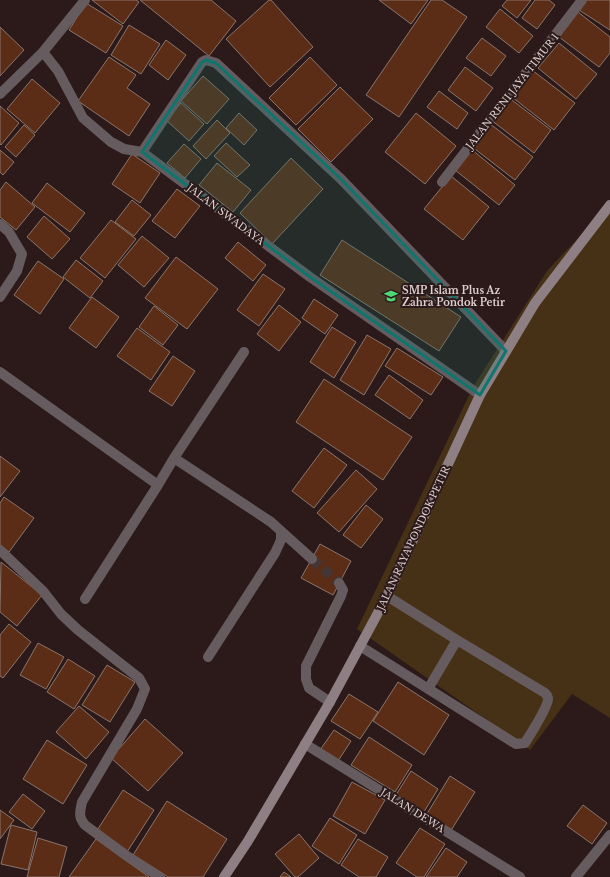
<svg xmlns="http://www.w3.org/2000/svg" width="610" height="877" font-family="'Libre Baskerville',serif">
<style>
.green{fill:#463116}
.building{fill:#5c2d16;stroke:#89756c}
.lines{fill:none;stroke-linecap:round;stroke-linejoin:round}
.minor-tunnel{stroke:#463535;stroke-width:10;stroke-dasharray:10 5;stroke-linecap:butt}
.service{stroke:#665c60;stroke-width:10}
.minor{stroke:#665c60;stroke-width:10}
.secondary{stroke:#8e7f84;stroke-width:10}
.marked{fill:#0f766e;fill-opacity:0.2;stroke:#0f766e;stroke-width:3;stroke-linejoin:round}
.labels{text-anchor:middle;stroke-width:4;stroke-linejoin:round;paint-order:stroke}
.street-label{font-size:10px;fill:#dccfcf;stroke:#2c1a1a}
.poi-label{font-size:10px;font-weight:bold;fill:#dccfcf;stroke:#2c1a1a;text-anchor:start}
</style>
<rect width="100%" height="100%" fill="#2c1a1a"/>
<path class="green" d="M 610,204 L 610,718 L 572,694 L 530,750 L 357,629 L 473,387 L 547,271 Z"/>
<path class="building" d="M 92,0 L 136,0 L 139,2 L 123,24 Z
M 140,0 L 211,0 L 236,21 L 209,56 Z
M 269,0 L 271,0 L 313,47 L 270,87 L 226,39 Z
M 379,0 L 428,0 L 411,24 Z
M 431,0 L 442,0 L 467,17 L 399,117 L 366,95 Z
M 507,0 L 531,0 L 517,18 L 502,6 Z
M 535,0 L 549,0 L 555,5 L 537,29 L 522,18 Z
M 586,0 L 610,0 L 610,30 L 579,10 Z
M 86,3 L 123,26 L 106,53 L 69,30 Z
M 500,9 L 533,36 L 519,53 L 486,27 Z
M 578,12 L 610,37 L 610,53 L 599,67 L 559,37 Z
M 129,25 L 160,44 L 141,74 L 111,55 Z
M 0,27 L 24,50 L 0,76 Z
M 482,38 L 506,56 L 491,76 L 466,58 Z
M 166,40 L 186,55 L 168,80 L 149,65 Z
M 559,43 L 597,74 L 576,99 L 538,68 Z
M 109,57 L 136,75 L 127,88 L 150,104 L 129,136 L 78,101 Z
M 310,57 L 337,85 L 296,125 L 269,98 Z
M 465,67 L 493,88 L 476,111 L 448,90 Z
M 532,70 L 575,103 L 554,130 L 512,97 Z
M 203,76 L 229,99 L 207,124 L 181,101 Z
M 32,79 L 60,103 L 35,133 L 7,109 Z
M 340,87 L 373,119 L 331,162 L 298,129 Z
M 439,91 L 468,113 L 457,129 L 427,107 Z
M 508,97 L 551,130 L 534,153 L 491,120 Z
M 181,103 L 204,124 L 189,141 L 166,120 Z
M 0,106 L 19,123 L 1,145 L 0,144 Z
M 239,113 L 257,130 L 244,145 L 226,128 Z
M 416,113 L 456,146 L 425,184 L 385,152 Z
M 217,120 L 230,133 L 206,159 L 193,146 Z
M 489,123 L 533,157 L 515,180 L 471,146 Z
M 24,125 L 35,135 L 16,157 L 5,147 Z
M 226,143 L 250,165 L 237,177 L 214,156 Z
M 184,144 L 201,159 L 185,178 L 167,163 Z
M 471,149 L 515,185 L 499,205 L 455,170 Z
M 0,150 L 14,162 L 3,175 L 0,172 Z
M 132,154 L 160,173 L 140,203 L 112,184 Z
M 291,158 L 323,189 L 272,244 L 240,213 Z
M 217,163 L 251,190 L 233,212 L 199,185 Z
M 451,176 L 489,207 L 463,240 L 424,209 Z
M 6,182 L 35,207 L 16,230 L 0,217 L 0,190 Z
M 47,183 L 85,213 L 70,232 L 32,203 Z
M 177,189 L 200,206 L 175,238 L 152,221 Z
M 132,200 L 151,215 L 134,236 L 115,222 Z
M 44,216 L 70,239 L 52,259 L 27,237 Z
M 111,220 L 136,239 L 105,278 L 80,258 Z
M 142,236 L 169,258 L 144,287 L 118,265 Z
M 342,240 L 461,317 L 439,351 L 320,275 Z
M 238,242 L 266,265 L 253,281 L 225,258 Z
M 176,257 L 218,289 L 187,329 L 145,298 Z
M 76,260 L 103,281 L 90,298 L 63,277 Z
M 38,261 L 64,279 L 40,314 L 14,295 Z
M 263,274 L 285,289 L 259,326 L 237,310 Z
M 92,297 L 119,317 L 96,348 L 69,328 Z
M 314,299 L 338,315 L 325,334 L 302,318 Z
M 279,305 L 301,322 L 279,351 L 257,334 Z
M 154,306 L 178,325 L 163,345 L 139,327 Z
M 332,327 L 356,342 L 334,378 L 310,362 Z
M 137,328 L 170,352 L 151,380 L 117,356 Z
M 367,335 L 391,349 L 364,395 L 340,380 Z
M 397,348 L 443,377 L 431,395 L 385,366 Z
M 173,356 L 195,371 L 172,406 L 149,391 Z
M 389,375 L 423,400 L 410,419 L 375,395 Z
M 324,379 L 412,437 L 383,480 L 296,422 Z
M 324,448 L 347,465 L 314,508 L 292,491 Z
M 0,456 L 20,471 L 0,497 Z
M 356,470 L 377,489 L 339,532 L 317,513 Z
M 4,497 L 34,518 L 9,552 L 0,545 L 0,503 Z
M 366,505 L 383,519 L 361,548 L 343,535 Z
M 320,544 L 351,561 L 333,595 L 301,578 Z
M 1,562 L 42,595 L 17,626 L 0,612 Z
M 9,624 L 31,642 L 3,678 L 0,676 L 0,635 Z
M 38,643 L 64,657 L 46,689 L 20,675 Z
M 68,659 L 95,676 L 74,709 L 47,692 Z
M 107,665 L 135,682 L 110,722 L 82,705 Z
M 398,682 L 449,715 L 424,755 L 373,721 Z
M 349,694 L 378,712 L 360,739 L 331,721 Z
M 79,706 L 109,732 L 86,759 L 56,732 Z
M 145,719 L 183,753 L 148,791 L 111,758 Z
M 334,730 L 351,741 L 338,761 L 320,750 Z
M 369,737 L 412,765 L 395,792 L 351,765 Z
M 47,740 L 87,765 L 63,804 L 23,779 Z
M 411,771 L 438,789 L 422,815 L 394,798 Z
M 450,776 L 475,792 L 450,832 L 425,817 Z
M 352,782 L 385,800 L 365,834 L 333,816 Z
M 123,790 L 154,810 L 127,852 L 96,832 Z
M 23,794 L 45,811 L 32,829 L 9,812 Z
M 167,801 L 227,839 L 203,877 L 168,877 L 133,855 Z
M 583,805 L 607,823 L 592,844 L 567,826 Z
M 0,810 L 14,820 L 0,839 Z
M 330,818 L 357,835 L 339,864 L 312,846 Z
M 11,825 L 37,832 L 28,870 L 1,864 Z
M 420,828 L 445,844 L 424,877 L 417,877 L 396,863 Z
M 299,834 L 319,858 L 298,877 L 295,877 L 275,854 Z
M 38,838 L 67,847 L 59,877 L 27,877 Z
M 96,839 L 149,877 L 69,877 Z
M 358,839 L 388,857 L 376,877 L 359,877 L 341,865 Z
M 446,848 L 467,862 L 457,877 L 426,877 Z
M 284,872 L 291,877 L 280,877 Z"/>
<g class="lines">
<path class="minor-tunnel" d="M 312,559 L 339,583"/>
<path class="service" d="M 360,646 L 516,744 L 525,743 C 530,735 548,707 548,699 C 548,696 547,695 545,693 L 457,640 L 387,596
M 428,689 L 457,640"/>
<path class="minor" d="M 43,52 L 85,0
M 0,94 L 43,52 L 58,71 L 83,118 L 111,142 L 124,149 L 142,152 L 310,277 L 480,395
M 142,152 L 202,62 L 206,60 L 216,63 L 341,179 L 506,351
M 442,182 L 582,0
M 0,224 L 9,232 L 22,254 L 17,271 L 0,297
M 0,372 L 158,485
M 174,458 L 271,522 L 312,559
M 0,550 L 43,591 L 61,614 L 78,630 L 139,678 L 145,689 L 137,709 L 82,802 C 80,812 78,817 85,825 L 127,856 L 160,877
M 85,599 L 158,485 L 174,458 L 244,352
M 208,657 L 275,553 L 281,540 L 281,531
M 330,702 L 309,688 L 306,679 L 306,666 L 341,596 L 343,590 L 339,583
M 305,744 L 520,877
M 576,877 L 610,835"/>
<path class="secondary" d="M 224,877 L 248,841 L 330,702 L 387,596 L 480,395 L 535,303 L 610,205"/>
</g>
<path class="marked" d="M 206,60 L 216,63 L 341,179 L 506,351 L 480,395 L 310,277 L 142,152 L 202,62 Z"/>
<defs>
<g id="school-bare" transform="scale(1.08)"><path d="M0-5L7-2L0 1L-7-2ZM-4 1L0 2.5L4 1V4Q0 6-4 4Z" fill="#4fd675" stroke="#2c1a1a" stroke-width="2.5" paint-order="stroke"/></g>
</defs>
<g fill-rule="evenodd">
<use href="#school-bare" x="391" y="296"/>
</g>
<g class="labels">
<g class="street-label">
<text transform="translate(512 91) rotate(-52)" y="4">JALAN RENI JAYA TIMUR 1</text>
<text transform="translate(226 214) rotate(37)" y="4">JALAN SWADAYA</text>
<text transform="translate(413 538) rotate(-65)" y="4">JALAN RAYA PONDOK PETIR</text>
<text transform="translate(413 810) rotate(32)" y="4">JALAN DEWA</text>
</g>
<g class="poi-label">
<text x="402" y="294">SMP Islam Plus Az<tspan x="402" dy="12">Zahra Pondok Petir</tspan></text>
</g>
</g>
</svg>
